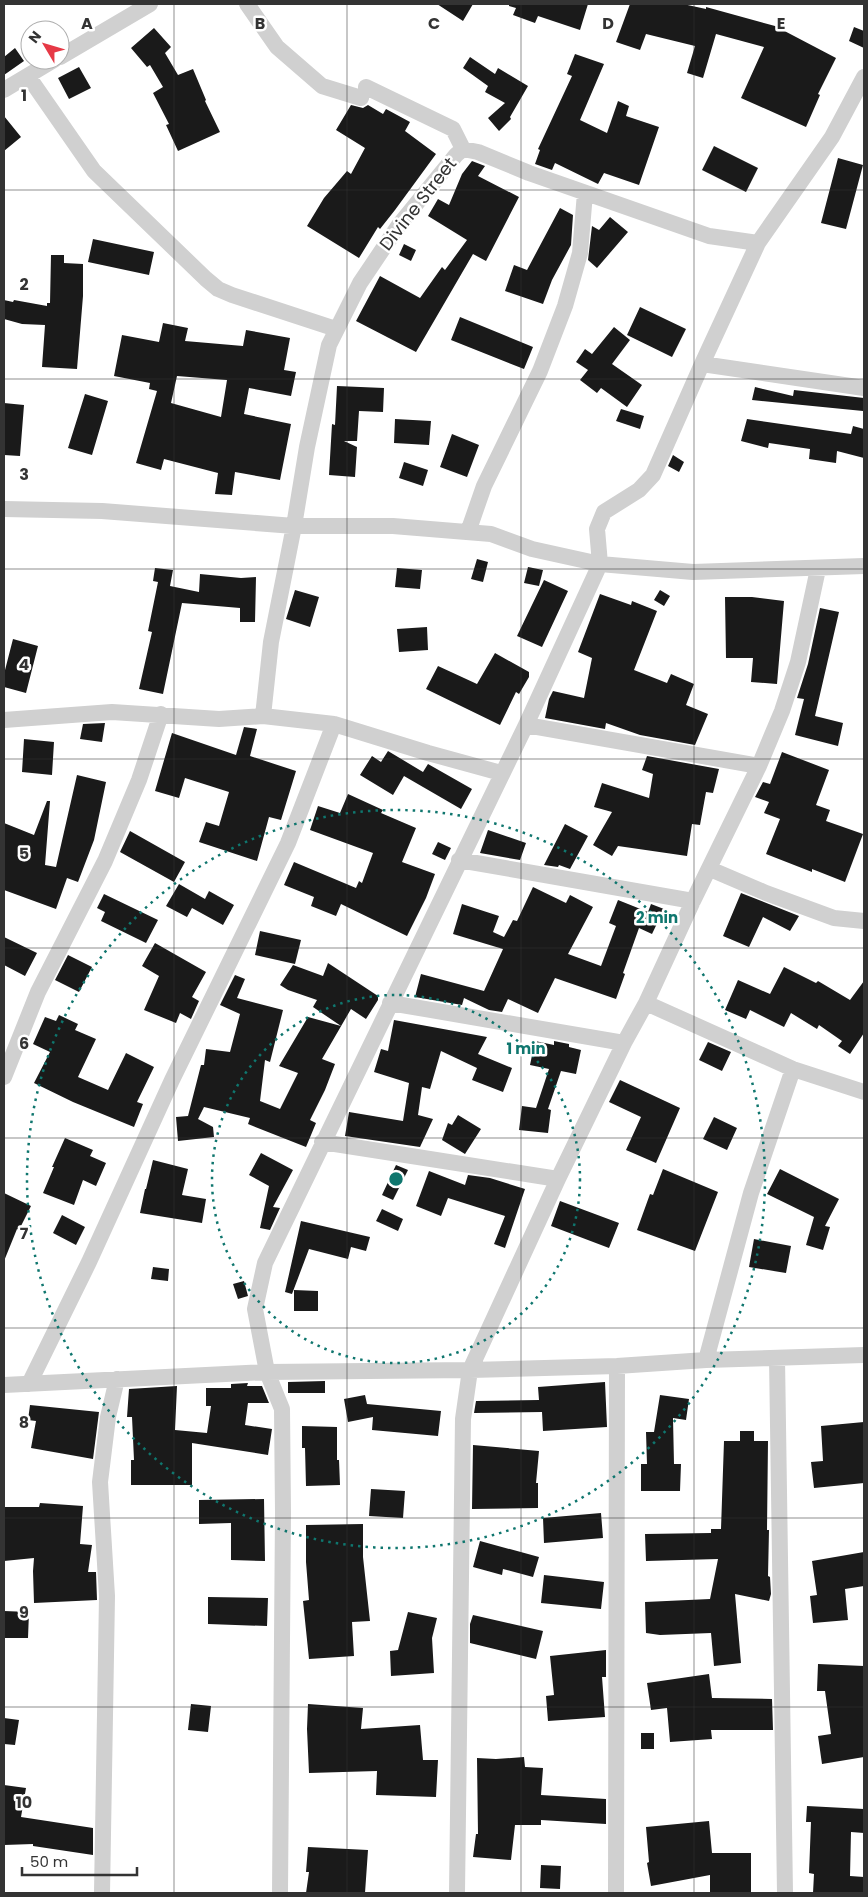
<svg xmlns="http://www.w3.org/2000/svg" width="868" height="1897" font-family="Poppins,sans-serif">
<style>
.building{fill:#1a1a1a;fill-rule:evenodd}
.lines{fill:none;stroke-linecap:round;stroke-linejoin:round}
.minor{stroke:#d0d0d0;stroke-width:16}
.grid{fill:none;stroke:#333;stroke-width:1;stroke-opacity:0.55}
.ring{fill:none;stroke:#0f766e;stroke-width:2.5;stroke-dasharray:2.5 5}
.labels{text-anchor:middle;stroke-width:5;stroke-linejoin:round;paint-order:stroke}
.street-label{font-size:18px;fill:#333;stroke:#fff}
.grid-label{font-size:16px;text-anchor:middle;font-weight:bold;fill:#333;stroke:#fff;stroke-width:5;stroke-linejoin:round;paint-order:stroke}
.centre{fill:#0f766e;stroke:#fff;stroke-width:2.5}
.ring-label{font-size:15px;text-anchor:middle;font-weight:bold;fill:#0f766e;stroke:#fff;stroke-width:5;stroke-linejoin:round;paint-order:stroke}
</style>
<rect width="100%" height="100%" fill="#fff"/>
<path class="building" d="M 437,4 L 473,4 L 463,21 Z
M 509,4 L 588,4 L 580,30 L 538,16 L 535,23 L 513,15 L 516,8 L 509,6 Z
M 630,4 L 683,4 L 706,9 L 706,7 L 775,26 L 836,58 L 818,94 L 820,95 L 806,127 L 741,98 L 764,47 L 716,34 L 703,78 L 687,73 L 695,46 L 646,34 L 640,50 L 616,42 Z
M 854,27 L 864,31 L 864,48 L 849,41 Z
M 154,28 L 171,47 L 165,53 L 178,75 L 193,69 L 206,100 L 205,101 L 220,132 L 178,151 L 166,125 L 169,124 L 153,93 L 163,87 L 150,65 L 147,67 L 131,48 Z
M 15,48 L 24,61 L 4,75 L 4,57 Z
M 575,54 L 604,64 L 580,120 L 607,133 L 618,101 L 629,106 L 626,116 L 659,127 L 639,185 L 604,173 L 598,184 L 555,163 L 552,170 L 535,164 L 540,150 L 538,149 L 572,76 L 567,74 Z
M 470,57 L 495,74 L 498,68 L 528,86 L 510,117 L 511,119 L 499,131 L 488,118 L 505,103 L 485,92 L 488,86 L 463,68 Z
M 79,67 L 91,88 L 69,99 L 58,78 Z
M 351,105 L 363,108 L 368,105 L 383,114 L 386,109 L 410,122 L 405,131 L 436,154 L 395,210 L 380,229 L 378,227 L 359,258 L 307,226 L 324,198 L 347,171 L 351,174 L 365,148 L 336,130 Z
M 4,116 L 21,137 L 4,151 Z
M 714,146 L 758,168 L 746,192 L 702,170 Z
M 838,158 L 863,165 L 846,229 L 821,223 Z
M 472,161 L 485,166 L 478,176 L 519,197 L 486,261 L 473,254 L 416,352 L 356,321 L 380,276 L 420,298 L 442,267 L 445,270 L 467,240 L 428,216 L 438,199 L 449,205 L 462,174 Z
M 560,208 L 573,215 L 571,245 L 552,280 L 543,304 L 505,291 L 514,265 L 527,270 Z
M 610,217 L 628,232 L 597,268 L 588,260 L 592,226 L 599,230 Z
M 93,239 L 154,252 L 149,275 L 88,262 Z
M 404,244 L 416,250 L 411,261 L 399,255 Z
M 51,255 L 64,255 L 64,263 L 83,264 L 83,296 L 77,369 L 42,367 L 45,325 L 22,324 L 4,319 L 4,300 L 13,302 L 14,300 L 47,306 L 47,303 L 50,303 Z
M 640,307 L 686,329 L 672,357 L 627,335 Z
M 460,317 L 533,347 L 524,369 L 451,340 Z
M 163,323 L 188,328 L 185,341 L 243,346 L 246,330 L 290,338 L 284,370 L 296,372 L 291,396 L 249,388 L 244,414 L 291,424 L 280,480 L 235,472 L 232,495 L 215,494 L 218,473 L 164,459 L 161,470 L 136,463 L 157,391 L 149,389 L 150,383 L 114,376 L 122,335 L 159,342 ZM 177,376 L 227,380 L 221,417 L 171,403 Z
M 614,327 L 630,340 L 612,364 L 642,385 L 627,407 L 601,388 L 597,393 L 580,380 L 588,370 L 576,362 L 585,349 L 592,354 Z
M 337,386 L 384,388 L 383,412 L 359,411 L 357,441 L 344,441 L 357,447 L 355,477 L 329,475 L 332,424 L 335,425 Z
M 755,387 L 793,396 L 794,390 L 864,398 L 863,411 L 752,400 Z
M 85,394 L 108,401 L 92,455 L 68,448 Z
M 4,403 L 24,405 L 20,456 L 4,455 Z
M 621,409 L 644,416 L 640,429 L 616,421 Z
M 395,419 L 431,421 L 429,445 L 394,443 Z
M 747,419 L 851,434 L 853,426 L 864,429 L 864,458 L 837,451 L 836,463 L 809,459 L 810,449 L 769,443 L 768,448 L 741,441 Z
M 452,434 L 479,445 L 467,477 L 440,467 Z
M 673,455 L 684,462 L 679,472 L 668,466 Z
M 404,462 L 428,470 L 423,486 L 399,478 Z
M 477,559 L 488,562 L 483,582 L 471,579 Z
M 528,567 L 543,570 L 539,586 L 524,583 Z
M 155,568 L 173,570 L 170,586 L 199,592 L 200,574 L 241,578 L 256,577 L 255,622 L 240,622 L 240,608 L 182,603 L 163,694 L 139,689 L 152,632 L 148,631 L 158,582 L 153,581 Z
M 397,568 L 422,570 L 420,589 L 395,587 Z
M 544,580 L 568,591 L 542,647 L 517,636 Z
M 295,590 L 319,597 L 310,627 L 286,619 Z
M 660,590 L 670,596 L 664,606 L 654,600 Z
M 600,594 L 631,605 L 632,601 L 657,611 L 634,670 L 667,683 L 671,674 L 694,684 L 686,705 L 708,714 L 695,745 L 640,735 L 606,723 L 605,729 L 545,718 L 549,699 L 553,691 L 584,698 L 592,658 L 578,652 Z
M 725,597 L 752,597 L 784,601 L 777,684 L 751,682 L 753,658 L 726,658 Z
M 820,608 L 839,612 L 815,716 L 843,723 L 838,746 L 795,735 L 804,699 L 797,698 L 808,664 Z
M 427,627 L 428,650 L 399,652 L 397,629 Z
M 13,639 L 38,646 L 26,693 L 4,687 L 4,674 Z
M 495,653 L 529,672 L 529,677 L 519,694 L 516,692 L 500,725 L 426,689 L 438,666 L 477,684 Z
M 105,723 L 102,742 L 80,739 L 83,724 Z
M 244,727 L 257,729 L 250,756 L 296,771 L 281,820 L 269,817 L 257,861 L 199,842 L 206,822 L 219,826 L 229,792 L 185,778 L 179,798 L 155,791 L 172,733 L 236,755 Z
M 24,739 L 54,742 L 52,775 L 22,772 Z
M 388,751 L 423,772 L 428,764 L 472,789 L 461,809 L 404,776 L 393,795 L 360,775 L 372,756 L 381,762 Z
M 782,752 L 829,770 L 816,805 L 830,810 L 826,821 L 863,834 L 845,882 L 812,869 L 812,872 L 766,854 L 780,819 L 764,813 L 769,802 L 755,797 L 763,782 L 770,784 Z
M 647,756 L 719,769 L 713,793 L 706,792 L 700,825 L 692,824 L 687,856 L 618,846 L 612,856 L 593,845 L 612,812 L 594,807 L 602,783 L 649,798 L 653,774 L 642,770 Z
M 77,775 L 106,782 L 94,840 L 78,882 L 67,878 L 56,909 L 4,890 L 4,823 L 34,835 L 47,801 L 50,801 L 45,865 L 56,867 Z
M 348,794 L 383,810 L 381,813 L 416,828 L 402,862 L 435,874 L 426,898 L 407,936 L 341,904 L 336,916 L 311,906 L 314,897 L 284,885 L 294,862 L 356,888 L 359,881 L 362,883 L 373,853 L 310,830 L 318,806 L 340,813 Z
M 565,824 L 588,836 L 570,869 L 559,865 L 558,867 L 544,865 Z
M 488,830 L 526,843 L 520,860 L 480,853 Z
M 130,831 L 185,862 L 174,882 L 120,852 Z
M 438,842 L 451,848 L 445,860 L 432,854 Z
M 179,884 L 205,899 L 209,891 L 234,905 L 223,925 L 192,908 L 187,917 L 166,906 Z
M 533,887 L 566,903 L 570,895 L 593,907 L 568,954 L 601,966 L 616,926 L 609,923 L 618,900 L 648,912 L 651,904 L 664,909 L 652,934 L 639,928 L 623,973 L 625,974 L 616,999 L 555,978 L 538,1013 L 508,999 L 502,1012 L 489,1010 L 464,998 L 462,1005 L 415,997 L 421,974 L 484,991 L 503,949 L 453,934 L 462,904 L 499,916 L 493,932 L 504,937 L 513,920 L 517,921 Z
M 741,893 L 799,916 L 790,931 L 763,917 L 749,947 L 723,936 Z
M 104,894 L 158,920 L 146,943 L 101,921 L 105,912 L 97,908 Z
M 260,931 L 301,940 L 295,964 L 255,955 Z
M 4,937 L 37,953 L 25,976 L 4,965 Z
M 155,943 L 206,972 L 192,997 L 199,1001 L 191,1019 L 180,1013 L 176,1023 L 144,1010 L 159,976 L 142,966 Z
M 68,955 L 92,967 L 79,992 L 55,980 Z
M 328,963 L 378,996 L 378,1000 L 366,1019 L 351,1009 L 322,1059 L 335,1064 L 325,1090 L 310,1120 L 316,1123 L 306,1147 L 248,1124 L 250,1118 L 204,1107 L 198,1119 L 213,1127 L 214,1137 L 178,1141 L 176,1117 L 188,1116 L 201,1065 L 204,1065 L 206,1049 L 230,1052 L 240,1014 L 220,1005 L 235,975 L 245,979 L 237,998 L 283,1010 L 270,1062 L 265,1060 L 260,1101 L 280,1109 L 298,1073 L 279,1066 L 308,1017 L 341,1026 L 313,1007 L 317,1000 L 288,990 L 280,985 L 293,965 L 323,976 Z
M 784,967 L 816,983 L 818,981 L 850,1000 L 864,981 L 864,1033 L 850,1054 L 838,1046 L 842,1041 L 819,1025 L 817,1029 L 791,1013 L 784,1027 L 750,1010 L 746,1019 L 725,1010 L 738,980 L 770,994 Z
M 59,1015 L 78,1024 L 75,1030 L 96,1039 L 78,1077 L 108,1090 L 126,1053 L 154,1067 L 137,1102 L 143,1104 L 134,1127 L 73,1102 L 34,1083 L 50,1052 L 33,1044 L 45,1017 L 56,1021 Z
M 394,1020 L 487,1037 L 478,1054 L 512,1068 L 503,1092 L 472,1080 L 477,1068 L 441,1051 L 430,1089 L 422,1087 L 418,1115 L 433,1119 L 420,1147 L 345,1136 L 349,1112 L 403,1121 L 409,1083 L 374,1072 L 381,1049 L 388,1051 Z
M 535,1041 L 554,1045 L 554,1041 L 569,1044 L 569,1047 L 581,1050 L 576,1074 L 561,1071 L 548,1109 L 551,1110 L 548,1133 L 519,1130 L 522,1106 L 536,1108 L 549,1069 L 530,1065 Z
M 708,1042 L 731,1052 L 722,1071 L 699,1060 Z
M 620,1080 L 680,1108 L 656,1163 L 626,1150 L 641,1117 L 609,1102 Z
M 458,1115 L 481,1129 L 465,1154 L 442,1140 L 448,1123 L 452,1125 Z
M 714,1117 L 737,1128 L 727,1150 L 703,1139 Z
M 65,1138 L 93,1150 L 90,1156 L 106,1163 L 96,1186 L 83,1180 L 74,1205 L 43,1193 L 54,1167 L 52,1167 Z
M 261,1153 L 293,1170 L 273,1207 L 280,1208 L 270,1230 L 260,1228 L 269,1186 L 249,1175 Z
M 153,1160 L 188,1169 L 182,1195 L 206,1199 L 202,1223 L 140,1213 L 145,1189 L 146,1189 Z
M 396,1165 L 408,1170 L 393,1200 L 382,1195 Z
M 663,1169 L 718,1192 L 695,1251 L 637,1230 L 650,1194 L 653,1195 Z
M 780,1169 L 839,1199 L 825,1226 L 830,1227 L 823,1250 L 806,1245 L 814,1217 L 767,1194 Z
M 429,1171 L 465,1185 L 468,1175 L 490,1178 L 525,1189 L 505,1248 L 494,1244 L 505,1216 L 448,1198 L 441,1216 L 416,1206 Z
M 4,1193 L 31,1206 L 19,1230 L 17,1229 L 4,1261 Z
M 560,1201 L 619,1223 L 609,1248 L 551,1226 Z
M 382,1209 L 403,1219 L 398,1231 L 376,1221 Z
M 62,1215 L 85,1227 L 76,1245 L 53,1233 Z
M 301,1221 L 370,1237 L 366,1251 L 351,1247 L 348,1259 L 309,1249 L 292,1294 L 285,1292 Z
M 754,1239 L 791,1246 L 786,1273 L 749,1267 Z
M 153,1267 L 169,1269 L 168,1281 L 151,1279 Z
M 244,1281 L 248,1296 L 238,1299 L 233,1284 Z
M 294,1290 L 318,1291 L 318,1311 L 294,1311 Z
M 325,1381 L 325,1393 L 288,1393 L 288,1382 Z
M 605,1382 L 607,1427 L 543,1431 L 542,1412 L 474,1413 L 476,1401 L 539,1400 L 538,1387 Z
M 248,1383 L 247,1386 L 262,1386 L 269,1403 L 248,1403 L 245,1425 L 272,1429 L 268,1455 L 192,1443 L 192,1485 L 131,1485 L 131,1460 L 134,1460 L 132,1417 L 127,1417 L 129,1389 L 177,1386 L 175,1430 L 207,1433 L 211,1406 L 206,1406 L 206,1388 L 231,1388 L 231,1384 Z
M 365,1395 L 367,1404 L 441,1411 L 438,1436 L 372,1430 L 373,1417 L 348,1422 L 344,1399 Z
M 660,1395 L 689,1399 L 686,1420 L 673,1418 L 674,1464 L 681,1464 L 680,1491 L 641,1491 L 641,1464 L 647,1464 L 646,1432 L 654,1432 Z
M 30,1405 L 99,1412 L 93,1459 L 31,1448 L 36,1421 L 28,1420 Z
M 864,1422 L 864,1483 L 814,1488 L 811,1462 L 823,1461 L 821,1426 Z
M 302,1426 L 337,1427 L 337,1460 L 339,1460 L 340,1485 L 306,1486 L 305,1448 L 302,1448 Z
M 740,1431 L 754,1431 L 754,1441 L 768,1441 L 767,1530 L 769,1530 L 768,1576 L 770,1577 L 771,1594 L 769,1601 L 735,1594 L 741,1663 L 714,1666 L 711,1633 L 660,1635 L 646,1633 L 645,1602 L 710,1599 L 718,1559 L 646,1561 L 645,1534 L 711,1533 L 711,1529 L 721,1529 L 724,1441 L 740,1441 Z
M 473,1445 L 539,1451 L 536,1483 L 538,1483 L 538,1508 L 472,1509 Z
M 371,1489 L 405,1491 L 403,1518 L 369,1516 Z
M 264,1499 L 265,1561 L 231,1560 L 231,1523 L 199,1524 L 199,1500 Z
M 40,1503 L 83,1506 L 80,1544 L 92,1545 L 88,1572 L 96,1572 L 97,1600 L 34,1603 L 33,1571 L 34,1558 L 4,1561 L 4,1507 L 39,1507 Z
M 601,1513 L 603,1538 L 544,1543 L 543,1518 Z
M 363,1524 L 363,1557 L 370,1621 L 352,1622 L 354,1656 L 309,1659 L 303,1601 L 309,1600 L 306,1562 L 306,1525 Z
M 480,1541 L 539,1557 L 533,1577 L 503,1569 L 502,1575 L 473,1567 Z
M 864,1552 L 864,1586 L 845,1589 L 848,1620 L 813,1623 L 810,1596 L 817,1595 L 812,1561 Z
M 544,1575 L 604,1582 L 601,1609 L 541,1603 Z
M 208,1597 L 268,1598 L 267,1626 L 208,1624 Z
M 4,1611 L 29,1612 L 28,1638 L 4,1638 Z
M 408,1612 L 437,1618 L 432,1638 L 434,1673 L 391,1676 L 390,1651 L 398,1650 Z
M 473,1615 L 543,1631 L 536,1659 L 470,1643 L 470,1624 Z
M 606,1650 L 606,1677 L 602,1677 L 605,1717 L 548,1721 L 546,1696 L 554,1695 L 550,1656 Z
M 818,1664 L 864,1666 L 864,1757 L 822,1764 L 818,1736 L 831,1734 L 825,1691 L 817,1691 Z
M 709,1674 L 712,1698 L 772,1699 L 773,1730 L 711,1730 L 712,1739 L 670,1742 L 667,1708 L 651,1710 L 647,1683 Z
M 191,1704 L 211,1706 L 208,1732 L 188,1730 Z
M 308,1704 L 363,1708 L 361,1729 L 420,1725 L 423,1760 L 438,1760 L 436,1797 L 376,1795 L 377,1771 L 309,1773 L 307,1729 Z
M 4,1718 L 19,1720 L 15,1745 L 4,1744 Z
M 641,1733 L 654,1733 L 654,1749 L 641,1749 Z
M 524,1757 L 525,1767 L 543,1768 L 541,1795 L 606,1799 L 606,1824 L 541,1820 L 541,1825 L 515,1825 L 511,1860 L 473,1857 L 476,1834 L 478,1834 L 477,1758 L 496,1759 Z
M 4,1785 L 26,1788 L 21,1817 L 93,1828 L 93,1855 L 33,1846 L 33,1844 L 4,1845 Z
M 807,1806 L 864,1809 L 864,1833 L 851,1832 L 850,1876 L 864,1877 L 864,1893 L 813,1893 L 814,1874 L 809,1873 L 811,1822 L 806,1822 Z
M 709,1821 L 712,1853 L 751,1853 L 751,1893 L 710,1893 L 710,1875 L 651,1886 L 647,1863 L 649,1862 L 646,1827 Z
M 308,1847 L 368,1850 L 365,1893 L 306,1893 L 309,1872 L 306,1872 Z
M 541,1865 L 561,1866 L 560,1889 L 540,1888 Z"/>
<g class="lines">
<path class="minor" d="M 247,4 L 277,47 L 322,86 L 361,98
M 60,57 L 150,4
M 28,76 L 94,171 L 206,279 L 218,289 L 232,295 L 336,329
M 366,87 L 453,129 L 463,149
M 4,90 L 54,60
M 702,364 L 864,388
M 4,509 L 102,511 L 294,526 L 393,526 L 491,534 L 532,549 L 600,564 L 693,572 L 864,566
M 468,532 L 484,486 L 540,371 L 565,306 L 580,253 L 585,193
M 263,716 L 271,642 L 294,526 L 307,447 L 329,345 L 360,283 L 399,225 L 456,155 L 463,149 L 478,152 L 529,173 L 709,236 L 758,243
M 4,720 L 112,712 L 219,719 L 263,716 L 334,724
M 526,725 L 759,766
M 459,860 L 693,901
M 710,869 L 766,893 L 834,918 L 864,921
M 390,1003 L 624,1043
M 646,1003 L 793,1069 L 864,1092
M 4,1077 L 38,992 L 105,861 L 139,780 L 161,714
M 322,1142 L 558,1179
M 777,1358 L 785,1893
M 706,1360 L 751,1193 L 793,1069
M 29,1384 L 89,1262 L 172,1080 L 288,843 L 334,724 L 428,753 L 501,773
M 4,1385 L 267,1372 L 470,1370 L 617,1366 L 706,1360 L 864,1355
M 102,1893 L 107,1596 L 100,1482 L 108,1417 L 117,1379
M 280,1893 L 283,1513 L 282,1409 L 267,1372 L 255,1309 L 265,1263 L 526,725 L 600,564 L 597,529 L 604,512 L 639,490 L 653,475 L 702,364 L 758,243 L 832,137 L 864,77
M 457,1893 L 463,1419 L 470,1370 L 558,1179 L 624,1043 L 646,1003 L 693,901 L 759,766 L 782,711 L 798,662 L 818,569
M 616,1893 L 617,1366"/>
</g>
<path class="grid" d="M 174,4 L 174,1893M 347,4 L 347,1893M 521,4 L 521,1893M 694,4 L 694,1893M 4,190 L 864,190M 4,379 L 864,379M 4,569 L 864,569M 4,759 L 864,759M 4,948 L 864,948M 4,1138 L 864,1138M 4,1328 L 864,1328M 4,1518 L 864,1518M 4,1707 L 864,1707"/>
<g class="ring">
<circle cx="396" cy="1179" r="184"/>
<circle cx="396" cy="1179" r="369"/>
</g>
<g class="labels">
<g class="street-label">
<text transform="translate(418 204) rotate(-52)" y="6">Divine Street</text>
</g>
</g>
<g class="grid-label">
<text x="87" y="29">A</text>
<text x="260" y="29">B</text>
<text x="434" y="29">C</text>
<text x="608" y="29">D</text>
<text x="781" y="29">E</text>
<text x="24" y="101">1</text>
<text x="24" y="290">2</text>
<text x="24" y="480">3</text>
<text x="24" y="670">4</text>
<text x="24" y="859">5</text>
<text x="24" y="1049">6</text>
<text x="24" y="1239">7</text>
<text x="24" y="1428">8</text>
<text x="24" y="1618">9</text>
<text x="24" y="1808">10</text>
</g>
<circle cx="396" cy="1179" r="8" class="centre"/>
<g class="ring-label">
<text x="657" y="923">2 min</text>
<text x="526" y="1054">1 min</text>
</g>
<rect width="868" height="1897" fill="none" stroke="#333333" stroke-width="10"/>
<g transform="translate(45 45) rotate(308)"><circle r="24" fill="#ffffff" stroke="#adadad"/>
<path d="M0-4L9 19L0 12L-9 19Z" fill="#e63946"/>
<text y="-8" font-size="14" font-weight="bold" text-anchor="middle" fill="#333333">N</text>
</g>
<path d="M22 1867v8h115v-8" fill="none" stroke="#333333" stroke-width="2.5"/>
<text x="30" y="1867" font-size="15" fill="#333333" stroke="#ffffff" stroke-width="4" paint-order="stroke">50 m</text>
</svg>
